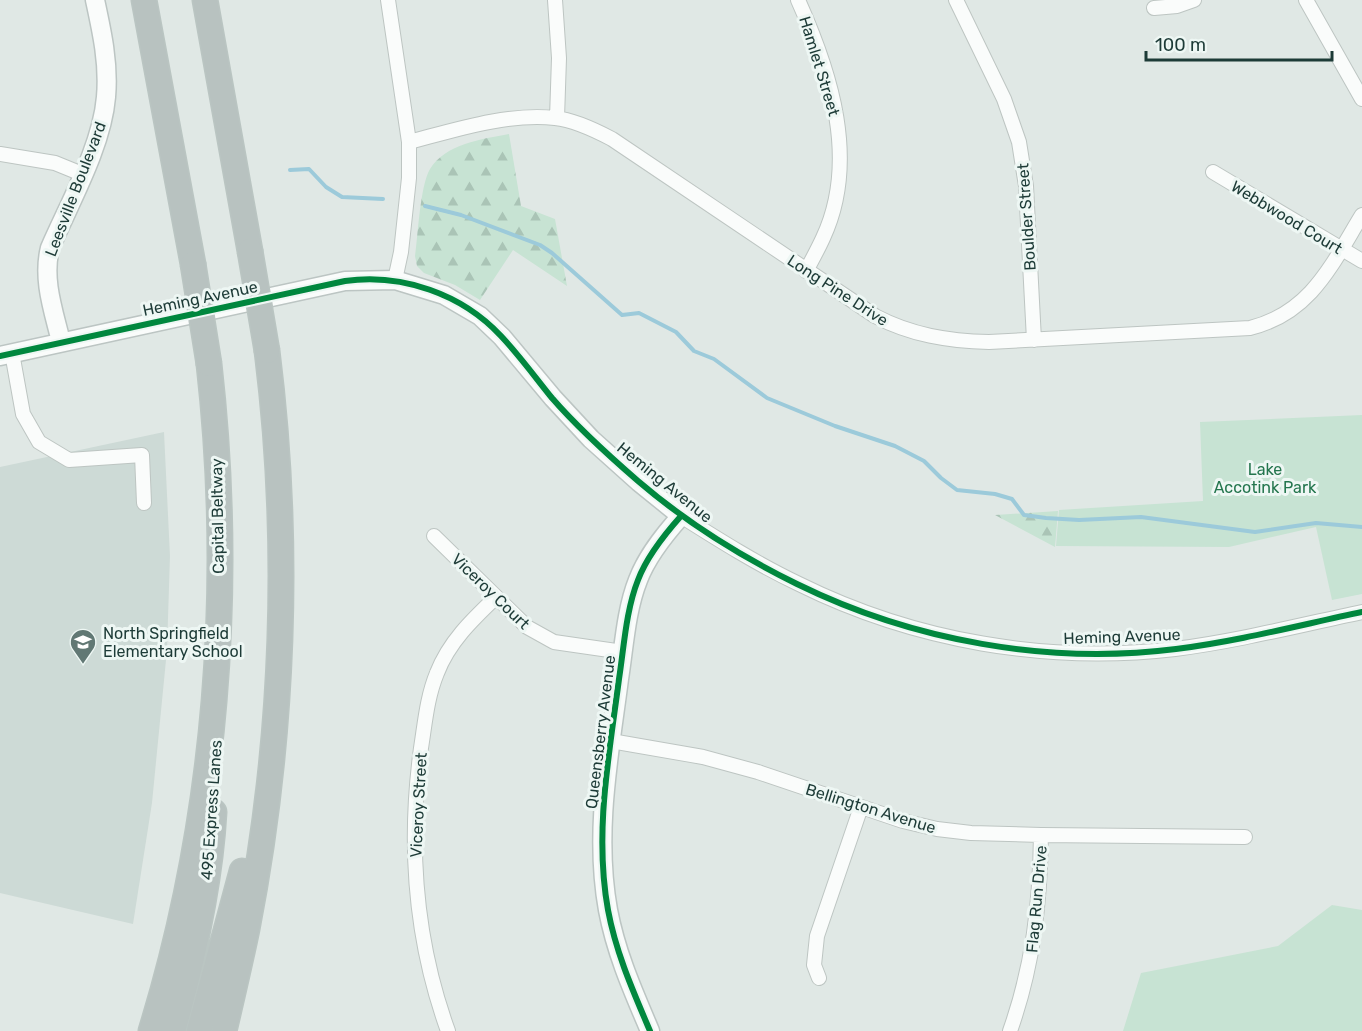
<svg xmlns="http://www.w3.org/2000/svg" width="1362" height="1031" font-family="Rubik,sans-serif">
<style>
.built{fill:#cddad6}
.forest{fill:url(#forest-firs)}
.green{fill:#c7e3d3}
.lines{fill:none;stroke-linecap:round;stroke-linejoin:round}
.stream{stroke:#9ccada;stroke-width:4}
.street-casing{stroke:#bdc5c2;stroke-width:16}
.secondary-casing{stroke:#bcc5c3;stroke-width:21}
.highway-casing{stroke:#bac5c2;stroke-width:27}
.street{stroke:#fafcfb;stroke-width:14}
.secondary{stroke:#fafcfb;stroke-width:18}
.highway{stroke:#b8c2c0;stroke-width:24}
.highway-bridge-casing{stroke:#bac5c2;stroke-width:27;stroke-linecap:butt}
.highway-bridge{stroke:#b8c2c0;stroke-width:24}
.cycleway-casing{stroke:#eef7f4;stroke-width:10}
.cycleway{stroke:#00873e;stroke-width:6}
.labels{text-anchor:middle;stroke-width:6;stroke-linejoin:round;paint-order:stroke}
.street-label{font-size:16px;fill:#1d3b37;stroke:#eef7f4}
.park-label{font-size:16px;fill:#24764e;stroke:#eef7f4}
.poi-label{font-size:16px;fill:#1d3b37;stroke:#eef7f4;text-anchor:start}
</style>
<defs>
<pattern id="forest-firs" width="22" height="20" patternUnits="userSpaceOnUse" patternTransform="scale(1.5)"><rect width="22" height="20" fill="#c7e3d3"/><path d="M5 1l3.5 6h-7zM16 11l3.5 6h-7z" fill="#aac4b6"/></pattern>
</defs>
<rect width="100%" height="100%" fill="#e0e8e5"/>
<path class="built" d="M 164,432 L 170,556 L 167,650 L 152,803 L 133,924 L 0,893 L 0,467 Z"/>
<path class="forest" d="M 509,134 L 521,206 L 555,219 L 567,286 L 513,250 L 480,300 L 455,285 L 424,273 L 417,266 L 415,256 C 418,235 420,186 430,169 C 445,144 482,139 509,134 Z
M 1058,511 L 1055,547 L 995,515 Z"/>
<path class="green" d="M 1362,415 L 1362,594 L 1332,600 L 1316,527 L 1229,547 L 1056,546 L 1059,510 L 1203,501 L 1200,422 Z
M 1332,905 L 1362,910 L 1362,1031 L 1123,1031 L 1141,973 L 1278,946 Z"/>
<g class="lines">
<path class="stream" d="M 290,170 L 309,169 L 326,187 L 342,197 L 383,199
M 425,206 L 461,215 L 540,245 L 552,253 L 622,315 L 639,313 L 676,332 L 694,351 L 714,359 L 767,398 L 835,426 L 895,446 L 924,461 L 941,478 L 957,490 L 995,494 L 1012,499 L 1024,515 L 1046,518 L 1079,520 L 1141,517 L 1255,532 L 1316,523 L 1362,527"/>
<g class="street-casing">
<path id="street" d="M 388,0 L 409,142 L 409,178 L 401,252 L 395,280
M 555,0 L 559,58 L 557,118
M 798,0 C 831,73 859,161 823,238 C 818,249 812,260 806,271
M 956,0 L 1004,99 L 1019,142 L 1026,186 L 1034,340
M 1306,0 L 1362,99
M 1154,8 L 1177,6 L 1194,0
M 409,142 C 455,130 506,113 555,118 C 574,120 595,130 612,139 L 875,316 C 911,335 948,341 989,342 L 1250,328 C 1311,313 1332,264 1362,215
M 0,154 L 55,163 L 82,174
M 1213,172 L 1362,261
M 12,353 L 23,414 L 39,442 L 69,460 L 142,455 L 144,503
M 681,516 C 719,540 757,564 799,584 C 914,641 1047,664 1175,649 C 1238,641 1300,625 1362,612
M 434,536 L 527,627 L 554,642 L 623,652
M 611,741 L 703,757 L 758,772 L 903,821 L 937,829 L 971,833 L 1041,835 L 1245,837
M 819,978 L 814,965 L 817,936 L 861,807
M 448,1031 C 415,940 408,844 421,748 C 425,723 427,697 437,673 C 449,642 472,620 495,598
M 1010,1031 C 1033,966 1040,905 1041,835"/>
</g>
<g class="secondary-casing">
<path id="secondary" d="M 61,342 C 54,312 42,280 50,248 C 70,202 102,146 106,97 C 109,64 102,32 95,0
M 0,356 L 345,281 L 395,280 L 444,295 L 480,316 L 502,337 L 553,398 L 591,439 L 639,482 L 681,516 C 664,535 647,556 638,580 C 626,610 624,647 619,679 C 609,756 594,833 608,910 C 616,953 633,991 650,1031"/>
</g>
<g class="highway-casing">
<path id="highway" d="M 144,0 L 193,264
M 205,0 L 250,251
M 151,1031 C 217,817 234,586 209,364
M 173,1031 C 193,960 210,886 214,812
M 199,1031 L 242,871
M 224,1031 C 232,997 240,963 247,929 C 284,739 291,542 267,351"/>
</g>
<use href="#street" class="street"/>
<use href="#secondary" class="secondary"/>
<use href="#highway" class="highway"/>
<g class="highway-bridge-casing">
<path id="highway-bridge" d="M 250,251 L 267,351
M 193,264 L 209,364"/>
</g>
<use href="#highway-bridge" class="highway-bridge"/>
<g class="cycleway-casing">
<path id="cycleway" d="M 0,356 L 345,281 C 402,273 462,294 501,336 C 519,355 535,377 552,398 C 578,428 608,455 638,481 C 687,523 740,556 797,584 C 913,641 1048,665 1176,649 C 1239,641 1300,625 1362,612
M 650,1031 C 633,991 616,953 608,910 C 594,833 609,756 619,679 C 624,647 626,610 638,580 C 647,556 664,535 681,516"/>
</g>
<use href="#cycleway" class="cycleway"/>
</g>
<defs>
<g id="school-pin" transform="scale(1.35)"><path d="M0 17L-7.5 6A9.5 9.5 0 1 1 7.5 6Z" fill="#617874" stroke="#eef7f4"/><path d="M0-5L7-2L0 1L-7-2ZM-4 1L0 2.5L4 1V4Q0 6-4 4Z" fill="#fff"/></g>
</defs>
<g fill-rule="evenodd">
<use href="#school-pin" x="83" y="642"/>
</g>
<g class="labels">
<g class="street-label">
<text transform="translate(820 66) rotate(73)" y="6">Hamlet Street</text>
<text transform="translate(75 189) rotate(-69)" y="6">Leesville Boulevard</text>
<text transform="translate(1026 217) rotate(-94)" y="6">Boulder Street</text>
<text transform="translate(1287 217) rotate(31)" y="6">Webbwood Court</text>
<text transform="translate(838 290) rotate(33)" y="6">Long Pine Drive</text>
<text transform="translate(200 298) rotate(-12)" y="6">Heming Avenue</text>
<text transform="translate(665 482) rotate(39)" y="6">Heming Avenue</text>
<text transform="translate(217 516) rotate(-91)" y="6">Capital Beltway</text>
<text transform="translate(491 591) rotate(44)" y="6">Viceroy Court</text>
<text transform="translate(1122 636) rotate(-2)" y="6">Heming Avenue</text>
<text transform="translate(600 732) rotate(-83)" y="6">Queensberry Avenue</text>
<text transform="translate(418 805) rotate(-87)" y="6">Viceroy Street</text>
<text transform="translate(871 808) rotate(17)" y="6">Bellington Avenue</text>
<text transform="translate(211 810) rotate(-86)" y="6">495 Express Lanes</text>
<text transform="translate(1036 899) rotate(-85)" y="6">Flag Run Drive</text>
</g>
<g class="park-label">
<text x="1265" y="475">Lake<tspan x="1265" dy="18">Accotink Park</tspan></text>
</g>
<g class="poi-label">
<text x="103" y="639">North Springfield<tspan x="103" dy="18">Elementary School</tspan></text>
</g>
</g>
<path d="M1146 51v9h186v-9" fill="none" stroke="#1d3b37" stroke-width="3"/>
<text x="1155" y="51" font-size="18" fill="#1d3b37" stroke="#eef7f4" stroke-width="4.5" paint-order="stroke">100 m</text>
</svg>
